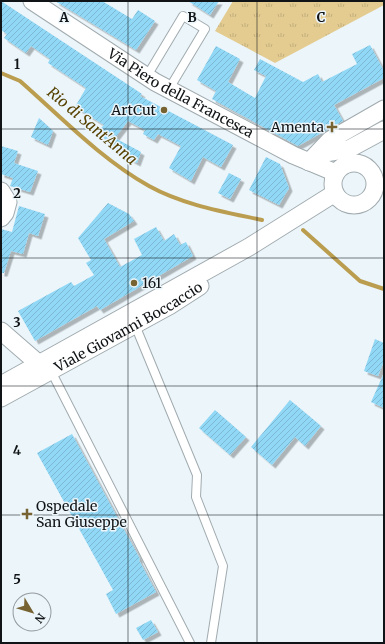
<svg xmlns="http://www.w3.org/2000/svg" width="385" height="644" font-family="Merriweather,serif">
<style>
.park{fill:url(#park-tufts)}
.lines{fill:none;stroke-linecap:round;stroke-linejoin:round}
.stream{stroke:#bb9d4f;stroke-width:4}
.building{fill:url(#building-hatch);filter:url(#shadow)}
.service-casing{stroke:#a1abaf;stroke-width:10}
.minor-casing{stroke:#a1abaf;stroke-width:19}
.service{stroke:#fff;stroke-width:8}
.minor{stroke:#fff;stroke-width:17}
.grid{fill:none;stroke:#111416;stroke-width:1;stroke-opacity:0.55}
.poi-dot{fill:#766331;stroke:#ebf5fa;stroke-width:1.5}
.labels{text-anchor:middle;stroke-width:3;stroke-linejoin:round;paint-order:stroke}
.street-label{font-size:14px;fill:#111416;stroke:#ebf5fa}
.poi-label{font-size:14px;fill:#111416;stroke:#ebf5fa;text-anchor:end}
.water-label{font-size:15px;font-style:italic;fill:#564100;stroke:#ebf5fa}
.grid-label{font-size:13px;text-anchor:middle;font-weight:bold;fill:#111416;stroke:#ebf5fa;stroke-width:3;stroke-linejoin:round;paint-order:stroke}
</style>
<defs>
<pattern id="park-tufts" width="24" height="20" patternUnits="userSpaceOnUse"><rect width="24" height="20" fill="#e4cc91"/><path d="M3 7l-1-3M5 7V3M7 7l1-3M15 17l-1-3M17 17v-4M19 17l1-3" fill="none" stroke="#c3ae7c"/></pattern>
<pattern id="building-hatch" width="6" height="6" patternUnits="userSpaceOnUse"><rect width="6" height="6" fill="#91d8f6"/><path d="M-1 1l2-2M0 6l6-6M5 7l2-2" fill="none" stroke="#7cb8d2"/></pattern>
<filter id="shadow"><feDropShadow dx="3.5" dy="3.5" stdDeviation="0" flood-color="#0004"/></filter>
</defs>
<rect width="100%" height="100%" fill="#ebf5fa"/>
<path class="park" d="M 233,1 L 384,1 L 384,5 L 275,63 L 215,31 Z"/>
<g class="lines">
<path class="stream" d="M 1,73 L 20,81 C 61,117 101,159 149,186 C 183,205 225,212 262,220
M 303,230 L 360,281 L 384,289"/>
</g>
<path class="building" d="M 1,1 L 133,88 L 142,94 L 140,96 L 233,145 L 221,167 L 203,157 L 191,181 L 169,168 L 181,146 L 158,134 L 154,140 L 143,134 L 145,130 L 128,121 L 115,138 L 141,152 L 137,163 L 124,156 L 97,132 L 104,125 L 75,107 L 86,88 L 48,63 L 50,59 L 31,46 L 26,53 L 4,38 L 7,34 L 1,30 Z
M 55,1 L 102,1 L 132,19 L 138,10 L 155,21 L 136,50 Z
M 188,1 L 219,1 L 210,15 Z
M 370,45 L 384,71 L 384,78 L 334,105 L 343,121 L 298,146 L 212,99 L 216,91 L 197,80 L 216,46 L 240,59 L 228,82 L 255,98 L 266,76 L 254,70 L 260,59 L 303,82 L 318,74 L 322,82 L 357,64 L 352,54 Z
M 39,118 L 53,131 L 48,145 L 31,137 Z
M 1,146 L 18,151 L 14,163 L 38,171 L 30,192 L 10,186 L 13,178 L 1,174 Z
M 266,157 L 280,164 L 289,188 L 279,205 L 249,190 Z
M 229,173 L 241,179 L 230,199 L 218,193 Z
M 108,203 L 129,214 L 134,221 L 104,239 L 120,267 L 142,255 L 134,239 L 156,227 L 164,241 L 174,234 L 180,245 L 186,242 L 193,256 L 100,310 L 97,306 L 35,341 L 18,311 L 71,282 L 74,286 L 94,275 L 86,263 L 91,260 L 78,238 Z
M 19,206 L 45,214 L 38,236 L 29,233 L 23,254 L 11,251 L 4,273 L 1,273 L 1,229 L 12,232 Z
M 375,339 L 384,343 L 384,361 L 378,376 L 364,371 Z
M 384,373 L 384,408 L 371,402 Z
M 290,400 L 321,426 L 305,446 L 295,437 L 272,465 L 251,447 Z
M 215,410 L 246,437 L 230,455 L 199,428 Z
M 72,434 L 140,559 L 139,560 L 156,592 L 116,614 L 106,594 L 113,590 L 37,453 Z
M 151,620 L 158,632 L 143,640 L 136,628 Z"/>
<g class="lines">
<g class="service-casing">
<path id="service" d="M 147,76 L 183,16 L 205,29 L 169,89
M 135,325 L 197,475 L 196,497 L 223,566 L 211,643
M 51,371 L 190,643"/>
</g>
<g class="minor-casing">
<g id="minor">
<path id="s1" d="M 32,1 L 155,82 L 293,155 L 336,173"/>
<path d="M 319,154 L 349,149 L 384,130"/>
<path d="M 309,162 L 330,140 L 384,109"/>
<circle cx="354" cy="184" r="21"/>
<path d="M 1,191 L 8,202 L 5,213 L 1,218"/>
<path d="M 1,331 L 39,364"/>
<path d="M 1,385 L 249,247 L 335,193"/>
<path id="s2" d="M 1,398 L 169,306 L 200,286"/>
</g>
</g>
<use href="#service" class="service"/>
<use href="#minor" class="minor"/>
</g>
<path class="grid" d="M 128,1 L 128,643M 257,1 L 257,643M 1,129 L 384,129M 1,258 L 384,258M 1,386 L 384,386M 1,515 L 384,515"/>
<g class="poi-dot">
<circle cx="164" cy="110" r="4"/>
<path d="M330 121h4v4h4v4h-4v4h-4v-4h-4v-4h4z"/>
<circle cx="134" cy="283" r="4"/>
<path d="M25 508h4v4h4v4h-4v4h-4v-4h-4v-4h4z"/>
</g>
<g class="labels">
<g class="street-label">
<text dy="5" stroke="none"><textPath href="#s1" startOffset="175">Via Piero della Francesca</textPath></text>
<text dy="5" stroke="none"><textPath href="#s2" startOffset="146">Viale Giovanni Boccaccio</textPath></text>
</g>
<g class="poi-label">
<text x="156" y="115">ArtCut</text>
<text x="324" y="132">Amenta</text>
<text x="142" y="288" text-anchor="start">161</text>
<text x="36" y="511" text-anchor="start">Ospedale<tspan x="36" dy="16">San Giuseppe</tspan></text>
</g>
<g class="water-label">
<text transform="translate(92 126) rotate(40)" y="5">Rio di Sant'Anna</text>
</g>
</g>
<g class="grid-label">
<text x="64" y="22">A</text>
<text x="192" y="22">B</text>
<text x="321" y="22">C</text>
<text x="17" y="69">1</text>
<text x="17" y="198">2</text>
<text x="17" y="327">3</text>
<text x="17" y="455">4</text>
<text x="17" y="584">5</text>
</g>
<rect width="385" height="644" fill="none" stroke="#111416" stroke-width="4"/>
<g transform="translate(32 612) rotate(128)"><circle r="19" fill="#ebf5fa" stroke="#949b9f"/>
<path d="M0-3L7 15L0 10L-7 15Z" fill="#766331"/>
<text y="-6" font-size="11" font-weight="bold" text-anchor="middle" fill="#111416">N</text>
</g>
</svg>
